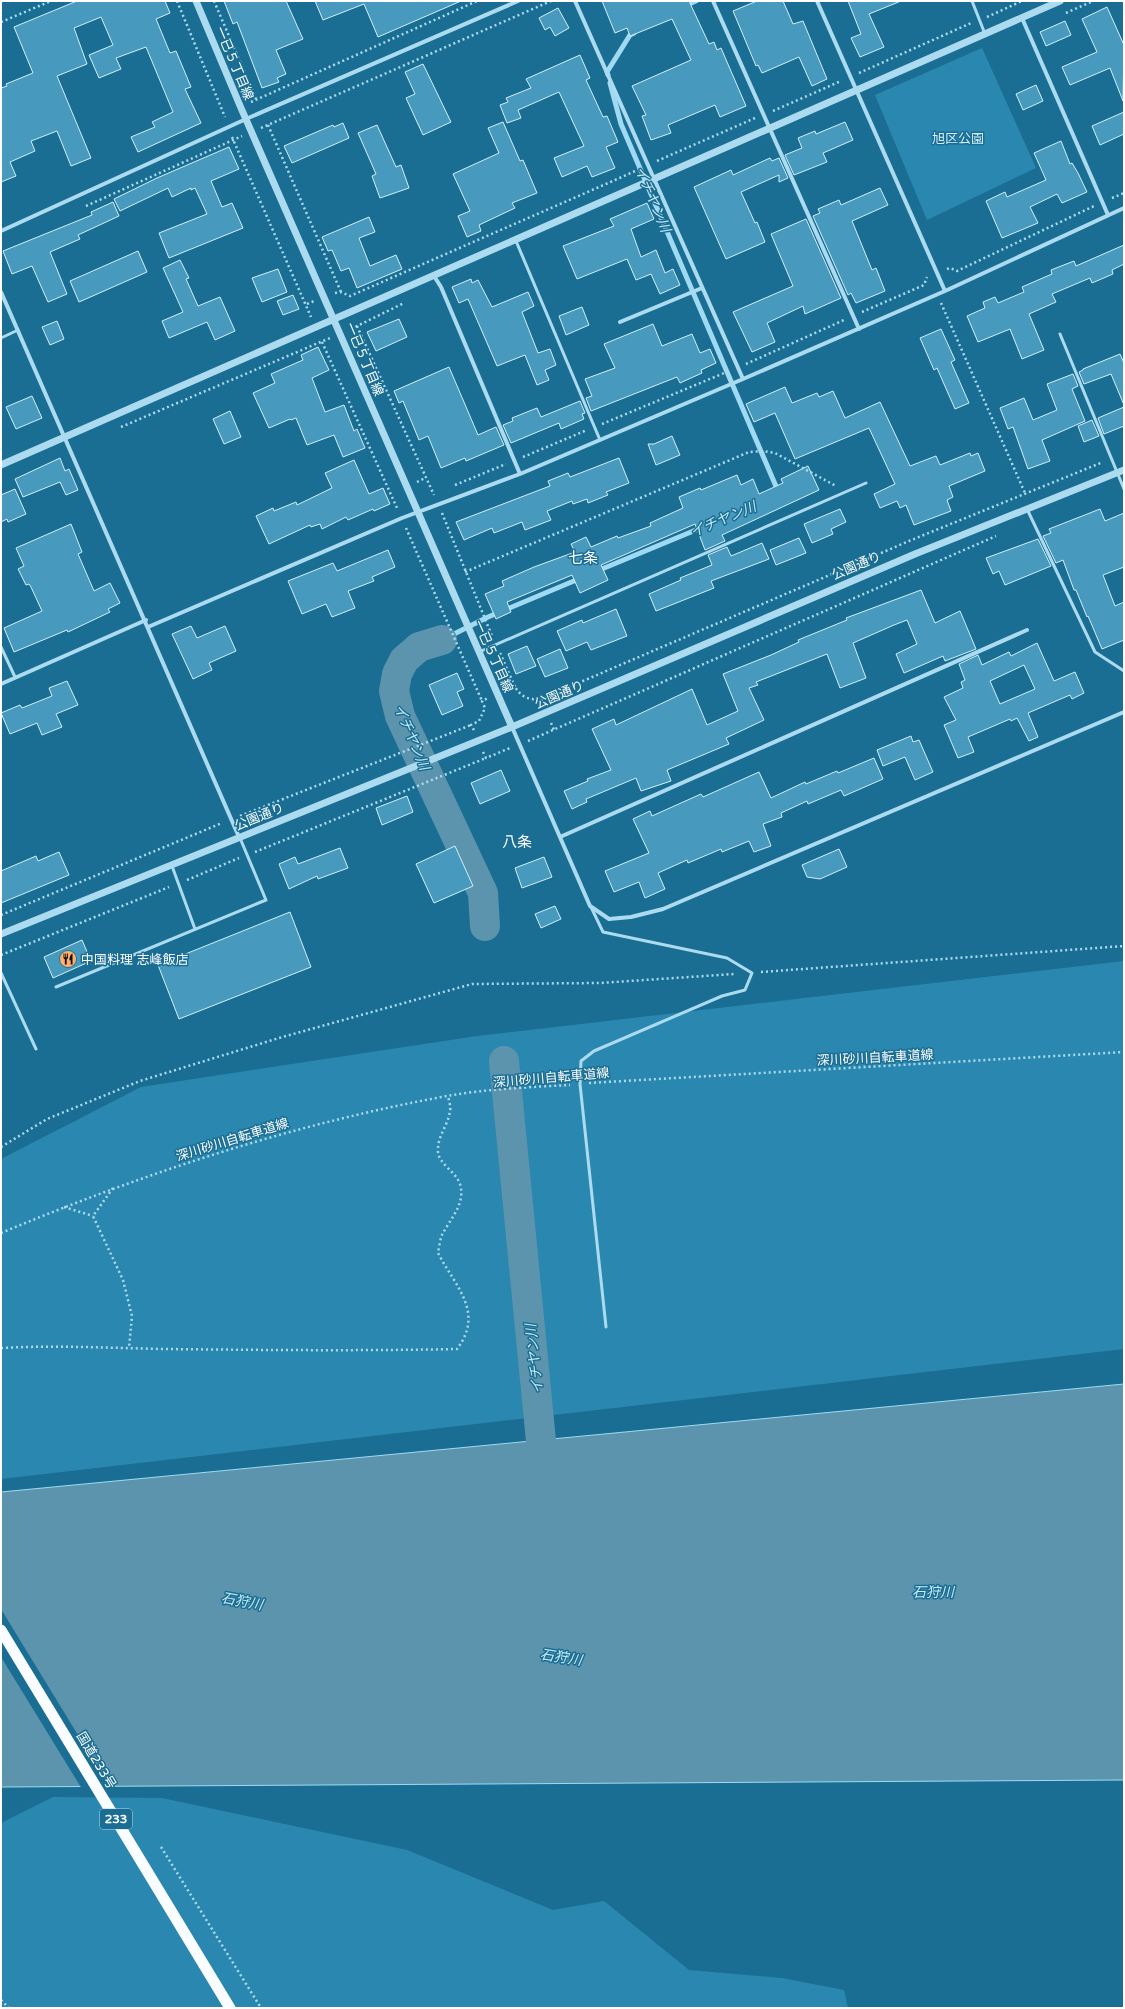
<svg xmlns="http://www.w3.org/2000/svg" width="1125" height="2009" font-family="'Varela Round','Noto Sans JP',sans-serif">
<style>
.green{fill:#2a88b0}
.water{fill:#5c94ad;stroke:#9fdaf2}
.pier{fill:#1a6e94}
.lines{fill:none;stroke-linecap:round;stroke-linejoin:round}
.stream{stroke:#9fdaf2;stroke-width:5}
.river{stroke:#5c94ad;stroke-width:30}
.building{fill:#479abd;stroke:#d3effb;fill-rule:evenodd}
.path{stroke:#acdbf0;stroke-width:2.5;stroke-dasharray:2 3;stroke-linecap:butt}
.service{stroke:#acdbf0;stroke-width:3}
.minor{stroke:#acdbf0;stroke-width:4}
.tertiary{stroke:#acdbf0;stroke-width:7}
.trunk{stroke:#fafdff;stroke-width:11}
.labels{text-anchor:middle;stroke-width:3;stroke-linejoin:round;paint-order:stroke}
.shield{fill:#1a6e94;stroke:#bad4df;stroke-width:1}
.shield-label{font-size:12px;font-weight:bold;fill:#fff}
.street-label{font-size:13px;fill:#fff;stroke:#1a6e94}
.park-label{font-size:13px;fill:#d3effb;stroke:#1a6e94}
.poi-label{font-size:13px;fill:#fff;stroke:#1a6e94;text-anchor:start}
.water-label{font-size:14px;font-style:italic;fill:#caebf8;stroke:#1a6e94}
.quarter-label{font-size:15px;fill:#fff;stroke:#1a6e94}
</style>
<rect width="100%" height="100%" fill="#1a6e94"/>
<path class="green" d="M 982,48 L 1036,168 L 927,220 L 875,95 Z
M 1124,961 L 1124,1349 L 1,1479 L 1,1159 L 141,1087 L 477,1036 Z
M 53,1797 L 162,1798 L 407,1850 L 553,1910 L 604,1901 L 689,1970 L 782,1978 L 844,1990 L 848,2008 L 1,2008 L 1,1823 Z"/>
<path class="water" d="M 1124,1384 L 1124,1780 L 1,1787 L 1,1492 Z"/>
<path class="pier" d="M 1,1609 L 111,1789 L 82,1789 L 1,1657 Z"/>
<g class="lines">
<path class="stream" d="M 684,6 L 696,1
M 608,75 L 607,72 L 630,35 L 634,33
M 610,83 L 621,124 L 778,491
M 597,571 L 703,527
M 442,640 L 488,617 L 581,578"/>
<path class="river" d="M 442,640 L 419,647 L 404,660 L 397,674 L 394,691 L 400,716 L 483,893 L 485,926
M 504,1061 L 545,1482"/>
</g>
<path class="building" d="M 77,1 L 165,1 L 170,13 L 156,19 L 170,53 L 176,51 L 191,87 L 185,89 L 201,123 L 138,152 L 131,137 L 155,127 L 152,122 L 173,112 L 146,47 L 116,58 L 121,69 L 99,78 L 89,55 L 113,45 L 101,17 L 74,28 L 87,64 L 57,76 L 91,158 L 71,166 L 57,131 L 31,141 L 35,151 L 10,162 L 16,176 L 1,182 L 1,88 L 7,86 L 6,84 L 33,73 L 14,27 Z
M 224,1 L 286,1 L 303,39 L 276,50 L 286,74 L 277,78 L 279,82 L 262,88 L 237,22 L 233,24 Z
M 315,1 L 461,1 L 378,37 L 364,4 L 323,20 Z
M 602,1 L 689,1 L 709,44 L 714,42 L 717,50 L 721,48 L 746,106 L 720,117 L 715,105 L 668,125 L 671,133 L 651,140 L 642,116 L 646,115 L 632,86 L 691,60 L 672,19 L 630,36 L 627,28 L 615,33 Z
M 757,1 L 783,1 L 793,24 L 803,21 L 827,79 L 812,86 L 799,57 L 762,73 L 758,65 L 756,66 L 733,11 Z
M 848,1 L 901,1 L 869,14 L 884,47 L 860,57 L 851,38 L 861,34 Z
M 1107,7 L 1124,45 L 1123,101 L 1110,68 L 1070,85 L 1062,67 L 1097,52 L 1082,19 Z
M 558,8 L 569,28 L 555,36 L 550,27 L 545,30 L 539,18 Z
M 1065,21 L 1071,35 L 1046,46 L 1040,32 Z
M 580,55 L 590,78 L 586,80 L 603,117 L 607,116 L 618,142 L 606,147 L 615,168 L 592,177 L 587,166 L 562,177 L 554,158 L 584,146 L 559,92 L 518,110 L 521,118 L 507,123 L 500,105 L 508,102 L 506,98 L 531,88 L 526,79 Z
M 423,64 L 451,122 L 423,135 L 406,98 L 415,94 L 405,72 Z
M 1036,85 L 1043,101 L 1023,110 L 1016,94 Z
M 1124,112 L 1124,134 L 1100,145 L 1092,126 Z
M 503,122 L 520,161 L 523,160 L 537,193 L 512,203 L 515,208 L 479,225 L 481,231 L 467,237 L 458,216 L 470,211 L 453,174 L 499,153 L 488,128 Z
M 845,122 L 853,140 L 823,153 L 827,162 L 794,175 L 785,155 L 802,148 L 798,138 L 815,131 L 816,134 Z
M 343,123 L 349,138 L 292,163 L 284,146 L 333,125 L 334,127 Z
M 377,125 L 396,167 L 401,165 L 409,188 L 380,198 L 372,176 L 376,174 L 358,133 Z
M 1061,141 L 1070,164 L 1072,163 L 1078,173 L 1087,192 L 1062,203 L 1057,194 L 1030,207 L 1038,223 L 1002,238 L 986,201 L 1005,192 L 1007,197 L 1046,180 L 1034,153 Z
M 229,147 L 239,169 L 211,181 L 222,207 L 232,203 L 243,228 L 169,258 L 159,233 L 207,214 L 195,188 L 191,190 L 191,188 L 172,197 L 168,188 L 120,211 L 114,199 L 157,178 Z
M 770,158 L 772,161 L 779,158 L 788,178 L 779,182 L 779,175 L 741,192 L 755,223 L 757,222 L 765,242 L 726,259 L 694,187 L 731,170 L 733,175 Z
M 880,188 L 888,205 L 852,221 L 872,270 L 876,268 L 885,291 L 856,303 L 851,293 L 848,295 L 813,216 L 820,213 L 818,209 L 839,200 L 841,205 Z
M 113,202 L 119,216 L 78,235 L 80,239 L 50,252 L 67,294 L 48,302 L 32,266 L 12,274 L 3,251 L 92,215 L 91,212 Z
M 647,203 L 654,219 L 631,229 L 641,257 L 656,250 L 665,273 L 673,269 L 680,285 L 660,294 L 651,274 L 636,280 L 627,259 L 577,279 L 563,246 L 614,226 L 610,219 Z
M 369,217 L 375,232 L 359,238 L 370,266 L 396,255 L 402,269 L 357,288 L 349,268 L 341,271 L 332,250 L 328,251 L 322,237 Z
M 806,219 L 841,298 L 805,314 L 803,306 L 767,323 L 775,342 L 752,352 L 733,312 L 793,286 L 771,234 Z
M 1124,245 L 1124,264 L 1112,270 L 1113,274 L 1092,283 L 1090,278 L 1052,294 L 1056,302 L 1029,314 L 1044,350 L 1022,359 L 1010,329 L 978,342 L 967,316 L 985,308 L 983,302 L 995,297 L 998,303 L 1024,292 L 1022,287 L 1052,274 L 1051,270 L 1074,261 L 1076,266 Z
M 138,251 L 147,272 L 79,302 L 70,281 Z
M 180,260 L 189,278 L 186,279 L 198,306 L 220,297 L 235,331 L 215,340 L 207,322 L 169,338 L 162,321 L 183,312 L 163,268 Z
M 278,269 L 287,292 L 262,302 L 252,278 Z
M 471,279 L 472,283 L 478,280 L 492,307 L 528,292 L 534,306 L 522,312 L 538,353 L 550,349 L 556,365 L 545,370 L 549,380 L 537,385 L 525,355 L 497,366 L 468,299 L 459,303 L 452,287 Z
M 293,295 L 299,309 L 283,315 L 277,301 Z
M 582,307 L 589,325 L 566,335 L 559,316 Z
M 399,319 L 407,337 L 376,351 L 367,332 Z
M 57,321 L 64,339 L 50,345 L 42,327 Z
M 653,324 L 662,346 L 692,334 L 700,353 L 710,349 L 716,363 L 701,370 L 702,373 L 680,383 L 677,377 L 591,411 L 586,398 L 592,396 L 585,379 L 615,368 L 604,344 Z
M 941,329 L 955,360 L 951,362 L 969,403 L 955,409 L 937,368 L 934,370 L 920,338 Z
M 318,347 L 329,370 L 312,378 L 325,412 L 344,405 L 354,431 L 357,429 L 365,448 L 343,457 L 334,435 L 307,445 L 296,418 L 291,420 L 290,419 L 269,428 L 253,393 L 275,383 L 271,374 L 303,360 L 301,355 Z
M 1120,354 L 1124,363 L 1124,405 L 1111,374 L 1084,384 L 1079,372 L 1083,370 L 1083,369 Z
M 449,367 L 478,435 L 496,427 L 504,445 L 466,461 L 465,458 L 441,468 L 428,436 L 419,440 L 403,401 L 399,403 L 394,391 Z
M 1073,374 L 1078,386 L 1072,389 L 1085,421 L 1042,440 L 1050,461 L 1028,469 L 1013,427 L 1008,429 L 1000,408 L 1024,398 L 1033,420 L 1057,410 L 1047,384 Z
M 785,387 L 792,403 L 817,393 L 819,397 L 833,391 L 845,418 L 880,402 L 910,466 L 936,456 L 940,465 L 970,453 L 971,456 L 978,453 L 985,471 L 949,486 L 953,497 L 947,500 L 951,511 L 914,525 L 906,505 L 900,508 L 897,501 L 880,508 L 874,494 L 895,484 L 869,428 L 795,459 L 775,413 L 754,422 L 746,404 Z
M 32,396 L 42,418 L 16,429 L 6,407 Z
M 580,401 L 585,413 L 582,414 L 584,419 L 561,429 L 559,423 L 511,443 L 503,425 L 513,421 L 512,418 L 537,408 L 541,417 Z
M 1124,407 L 1124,426 L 1104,434 L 1098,418 Z
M 230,411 L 241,437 L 224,444 L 213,419 Z
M 1092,420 L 1099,436 L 1084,442 L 1078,426 Z
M 672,436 L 680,455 L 656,465 L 648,444 L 654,444 Z
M 60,458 L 65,471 L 69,469 L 78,490 L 66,495 L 60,482 L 23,497 L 15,479 Z
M 619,458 L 629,483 L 606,492 L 608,495 L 588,503 L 587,499 L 573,504 L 572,501 L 547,511 L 551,520 L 525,530 L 522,522 L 494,533 L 492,528 L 464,540 L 456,522 L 550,486 L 548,481 L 568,473 L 570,477 Z
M 354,460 L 369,494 L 383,488 L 390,504 L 374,511 L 373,509 L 348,520 L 346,517 L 322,529 L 320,524 L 311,527 L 310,525 L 269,544 L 256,516 L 273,508 L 274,511 L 296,502 L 297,505 L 332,488 L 325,473 Z
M 808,466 L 819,490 L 722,535 L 725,541 L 705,550 L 695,524 L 601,565 L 608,580 L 580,593 L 572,575 L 507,602 L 511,612 L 496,619 L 485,594 L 504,586 L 502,581 L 534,567 L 575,552 L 571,544 L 586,537 L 591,547 L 617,536 L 618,538 L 651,526 L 650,523 L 683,508 L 679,497 L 700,488 L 701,490 L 737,475 L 741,485 L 753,479 L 759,494 L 783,483 L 781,479 Z
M 15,489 L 26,514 L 8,522 L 7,519 L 1,522 L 1,495 Z
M 840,509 L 846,522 L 831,529 L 833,534 L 812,543 L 804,524 Z
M 1100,509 L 1105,521 L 1124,513 L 1124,567 L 1103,575 L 1115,606 L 1124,602 L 1124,640 L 1102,649 L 1088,616 L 1087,617 L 1076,590 L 1074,590 L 1063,560 L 1056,563 L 1043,536 L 1051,533 L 1049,529 Z
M 71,524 L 82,552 L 78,554 L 94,591 L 110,583 L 120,603 L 108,609 L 110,612 L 68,632 L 67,630 L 14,652 L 4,628 L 42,611 L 31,587 L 29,584 L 26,585 L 18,569 L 24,566 L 16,548 Z
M 799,538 L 806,553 L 776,565 L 770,550 Z
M 1038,539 L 1051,566 L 1005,585 L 999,571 L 993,574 L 986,558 Z
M 762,543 L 769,559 L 711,581 L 714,588 L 656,611 L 649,594 L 681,580 L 680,578 L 712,565 L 708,555 L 727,547 L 731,556 Z
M 388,550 L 395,567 L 372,577 L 374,581 L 348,591 L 355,608 L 332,617 L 326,604 L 302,614 L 288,581 L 333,563 L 337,571 Z
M 921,590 L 935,623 L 960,611 L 976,649 L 945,661 L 943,656 L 904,673 L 896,654 L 917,644 L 907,620 L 894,625 L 853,643 L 866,678 L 840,688 L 827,654 L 756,682 L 758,685 L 749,688 L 764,720 L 726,738 L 729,744 L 667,770 L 671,781 L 641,791 L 636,778 L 586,799 L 587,802 L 572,809 L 564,791 L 588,781 L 587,779 L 611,770 L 592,729 L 614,719 L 616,725 L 692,689 L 707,725 L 738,711 L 723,674 L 771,655 L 799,642 L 798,640 L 847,620 L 846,618 Z
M 616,609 L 627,636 L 591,650 L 587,642 L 566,651 L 557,631 L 582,620 L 583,623 Z
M 191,626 L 197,638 L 225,626 L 236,651 L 209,663 L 212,670 L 193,679 L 172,634 Z
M 1037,643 L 1054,681 L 1075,672 L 1084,693 L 1072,699 L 1070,695 L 1028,713 L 1038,737 L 1029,741 L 1017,718 L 1011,721 L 1010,719 L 968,737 L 974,752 L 958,758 L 944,725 L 956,720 L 944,697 L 963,688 L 961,682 L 965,680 L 959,664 L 978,655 L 982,665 L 1009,652 L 1011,656 ZM 1024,665 L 1035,689 L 1000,704 L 990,681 Z
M 527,646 L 536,666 L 516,674 L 508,654 Z
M 560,649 L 568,668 L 545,677 L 537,659 Z
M 457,673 L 464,689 L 457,692 L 463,706 L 442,715 L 429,685 Z
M 67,681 L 78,705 L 56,714 L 62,727 L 42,735 L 37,723 L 10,734 L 1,713 L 20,705 L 22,708 L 52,696 L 49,688 Z
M 911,736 L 913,742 L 919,740 L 933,772 L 915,780 L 905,757 L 883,766 L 877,750 Z
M 874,758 L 883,779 L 844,796 L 841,790 L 808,804 L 807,801 L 781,813 L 782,817 L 763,824 L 771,846 L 754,852 L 749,841 L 722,852 L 721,849 L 688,863 L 687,860 L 658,873 L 665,889 L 645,898 L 639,882 L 614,892 L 605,871 L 649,853 L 633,819 L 650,811 L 652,816 L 701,794 L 703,797 L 759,772 L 771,798 L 805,782 L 806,784 L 837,771 L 838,773 Z
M 501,770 L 510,791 L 480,804 L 471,783 Z
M 407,796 L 413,812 L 382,825 L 376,808 Z
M 455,846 L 473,886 L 434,903 L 416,864 Z
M 340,848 L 348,868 L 318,879 L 317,876 L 289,889 L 279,864 L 295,857 L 298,864 Z
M 839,849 L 847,867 L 820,879 L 807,877 L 802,865 Z
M 59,852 L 69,875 L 1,903 L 1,871 L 36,856 L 38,861 Z
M 544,857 L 552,877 L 522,888 L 515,868 Z
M 555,906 L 561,919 L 541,928 L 535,914 Z
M 290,912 L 311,967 L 179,1019 L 158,965 Z
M 82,940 L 91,961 L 53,978 L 44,957 Z"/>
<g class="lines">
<path class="path" d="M 177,1 L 225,117
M 214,1 L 256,99
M 1066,13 L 1093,1
M 987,17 L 1022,1
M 1,22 L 51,1
M 859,73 L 971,23
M 251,102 L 477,1
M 773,111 L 841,81
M 268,125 L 341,292
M 261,128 L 551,1
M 232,137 L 311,317
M 657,161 L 755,118
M 1112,198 L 1124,193
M 86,206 L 242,136
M 947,269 L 950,268 L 957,271 L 1094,206
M 335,293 L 341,292 L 350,296 L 640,169
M 941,303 L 1025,493
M 307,304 L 314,301
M 862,312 L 924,285 L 927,277
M 357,326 L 434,495
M 351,329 L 404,303
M 322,342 L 397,508
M 746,364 L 844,320
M 602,424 L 729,371
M 121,427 L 330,338
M 523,457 L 587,430
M 417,482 L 425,478
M 455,485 L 506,464
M 442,513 L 492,636
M 406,528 L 482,701
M 465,572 L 749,452 L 763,451 L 775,453 L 836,486
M 500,653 L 515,687
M 507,690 L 515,687 C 522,698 529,700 541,699 L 542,702
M 541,699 L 909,541 L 1103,462
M 551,723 L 554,730
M 474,730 L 471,725 L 479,721 L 485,708 L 482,701 L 488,698
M 528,741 L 996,536
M 483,752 L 486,758 L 510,748
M 240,816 L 471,725
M 255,852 L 486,758
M 187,880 L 239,858
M 1,915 L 222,823
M 1,955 L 169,887
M 761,972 L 1124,946
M 589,1083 L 1124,1052
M 1,1147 L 47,1119 L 140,1081 L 279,1038 L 472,984 L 600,983 L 734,974
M 113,1188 L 93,1216 L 123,1280 L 132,1316 L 129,1348
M 64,1207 L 93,1216
M 1,1233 C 145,1173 293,1124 447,1096 C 486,1089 531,1087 570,1085
M 1,1348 C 56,1345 109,1348 164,1349 C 262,1350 359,1351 457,1349 C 485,1312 455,1286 438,1253 C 439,1247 440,1240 442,1235 C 450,1219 466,1204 460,1184 C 456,1172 439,1164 438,1152 C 437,1136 448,1126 450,1111 C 451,1107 449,1101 448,1096
M 161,1847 L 261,2008
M 1,2000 L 9,2008"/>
<path class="service" d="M 972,1 L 985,34
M 516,241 L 600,440
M 1060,334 L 1124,489
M 1,338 L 18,330
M 1027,509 L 1095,652 L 1124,671
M 1,647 L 15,677
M 479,652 L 866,483
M 172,866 L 195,929
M 591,907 L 603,932 L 727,958 L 752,973 L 745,990 L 722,996 L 594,1051 L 581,1061 L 580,1084 L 606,1327
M 1,973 L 36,1049
M 56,987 L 266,900 L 240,838"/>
<path class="minor" d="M 575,1 L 743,379
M 713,1 L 859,329
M 817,1 L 945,291
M 1022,18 L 1108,215
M 1,231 L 246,119 L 518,1
M 434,276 L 441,287 L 520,474
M 1,292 L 239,837
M 620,322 L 702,288
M 148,627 L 402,518 L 520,474 L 743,379 L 945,291 L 1124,208
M 1,684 L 146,620
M 512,727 L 590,906 L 609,919 L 631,917 L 663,909 L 1124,712
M 560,837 L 1027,630"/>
<path class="tertiary" d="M 196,1 L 241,108 L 512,727
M 1,465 L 1060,1
M 1,934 L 512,727 L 915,554 L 1124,470"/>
<path class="trunk" d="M 1,1630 L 230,2008"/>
</g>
<defs>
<g id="restaurant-disc" transform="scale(0.9)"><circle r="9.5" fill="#ffaf6a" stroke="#1a6e94"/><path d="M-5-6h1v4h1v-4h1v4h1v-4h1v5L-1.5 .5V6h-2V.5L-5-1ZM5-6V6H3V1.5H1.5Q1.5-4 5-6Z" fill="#111"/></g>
</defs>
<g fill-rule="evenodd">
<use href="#restaurant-disc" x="68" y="959"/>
</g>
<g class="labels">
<rect class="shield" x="100" y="1809" width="32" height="20" rx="3"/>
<g class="shield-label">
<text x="116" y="1823">233</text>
</g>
<g class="street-label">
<text transform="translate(235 63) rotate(67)" y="5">一已５丁目線</text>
<text transform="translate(365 359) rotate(67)" y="5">一已５丁目線</text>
<text transform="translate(856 565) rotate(-23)" y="5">公園通り</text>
<text transform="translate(494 656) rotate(66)" y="5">一已５丁目線</text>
<text transform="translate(559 694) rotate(-23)" y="5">公園通り</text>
<text transform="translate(259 816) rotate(-22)" y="5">公園通り</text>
<text transform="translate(875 1057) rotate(-3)" y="5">深川砂川自転車道線</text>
<text transform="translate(551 1077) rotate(-5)" y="5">深川砂川自転車道線</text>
<text transform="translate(232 1139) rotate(-17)" y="5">深川砂川自転車道線</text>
<text transform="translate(97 1760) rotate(59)" y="5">国道233号</text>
</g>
<g class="park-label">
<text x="958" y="143">旭区公園</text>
</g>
<g class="poi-label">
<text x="81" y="964">中国料理 志峰飯店</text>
</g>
<g class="water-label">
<text transform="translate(653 199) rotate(67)" y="5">イチヤン川</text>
<text transform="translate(723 519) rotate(-23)" y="5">イチヤン川</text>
<text transform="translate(412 737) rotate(67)" y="5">イチヤン川</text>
<text transform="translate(534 1359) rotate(-96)" y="5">イチヤン川</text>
<text x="933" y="1597">石狩川</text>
<text transform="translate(242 1601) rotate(10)" y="5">石狩川</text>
<text transform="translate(561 1657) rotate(9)" y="5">石狩川</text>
</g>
<g class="quarter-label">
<text x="583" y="563">七条</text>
<text x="517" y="847">八条</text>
</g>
</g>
<rect width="1125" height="2009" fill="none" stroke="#ffffff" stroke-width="4"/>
</svg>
